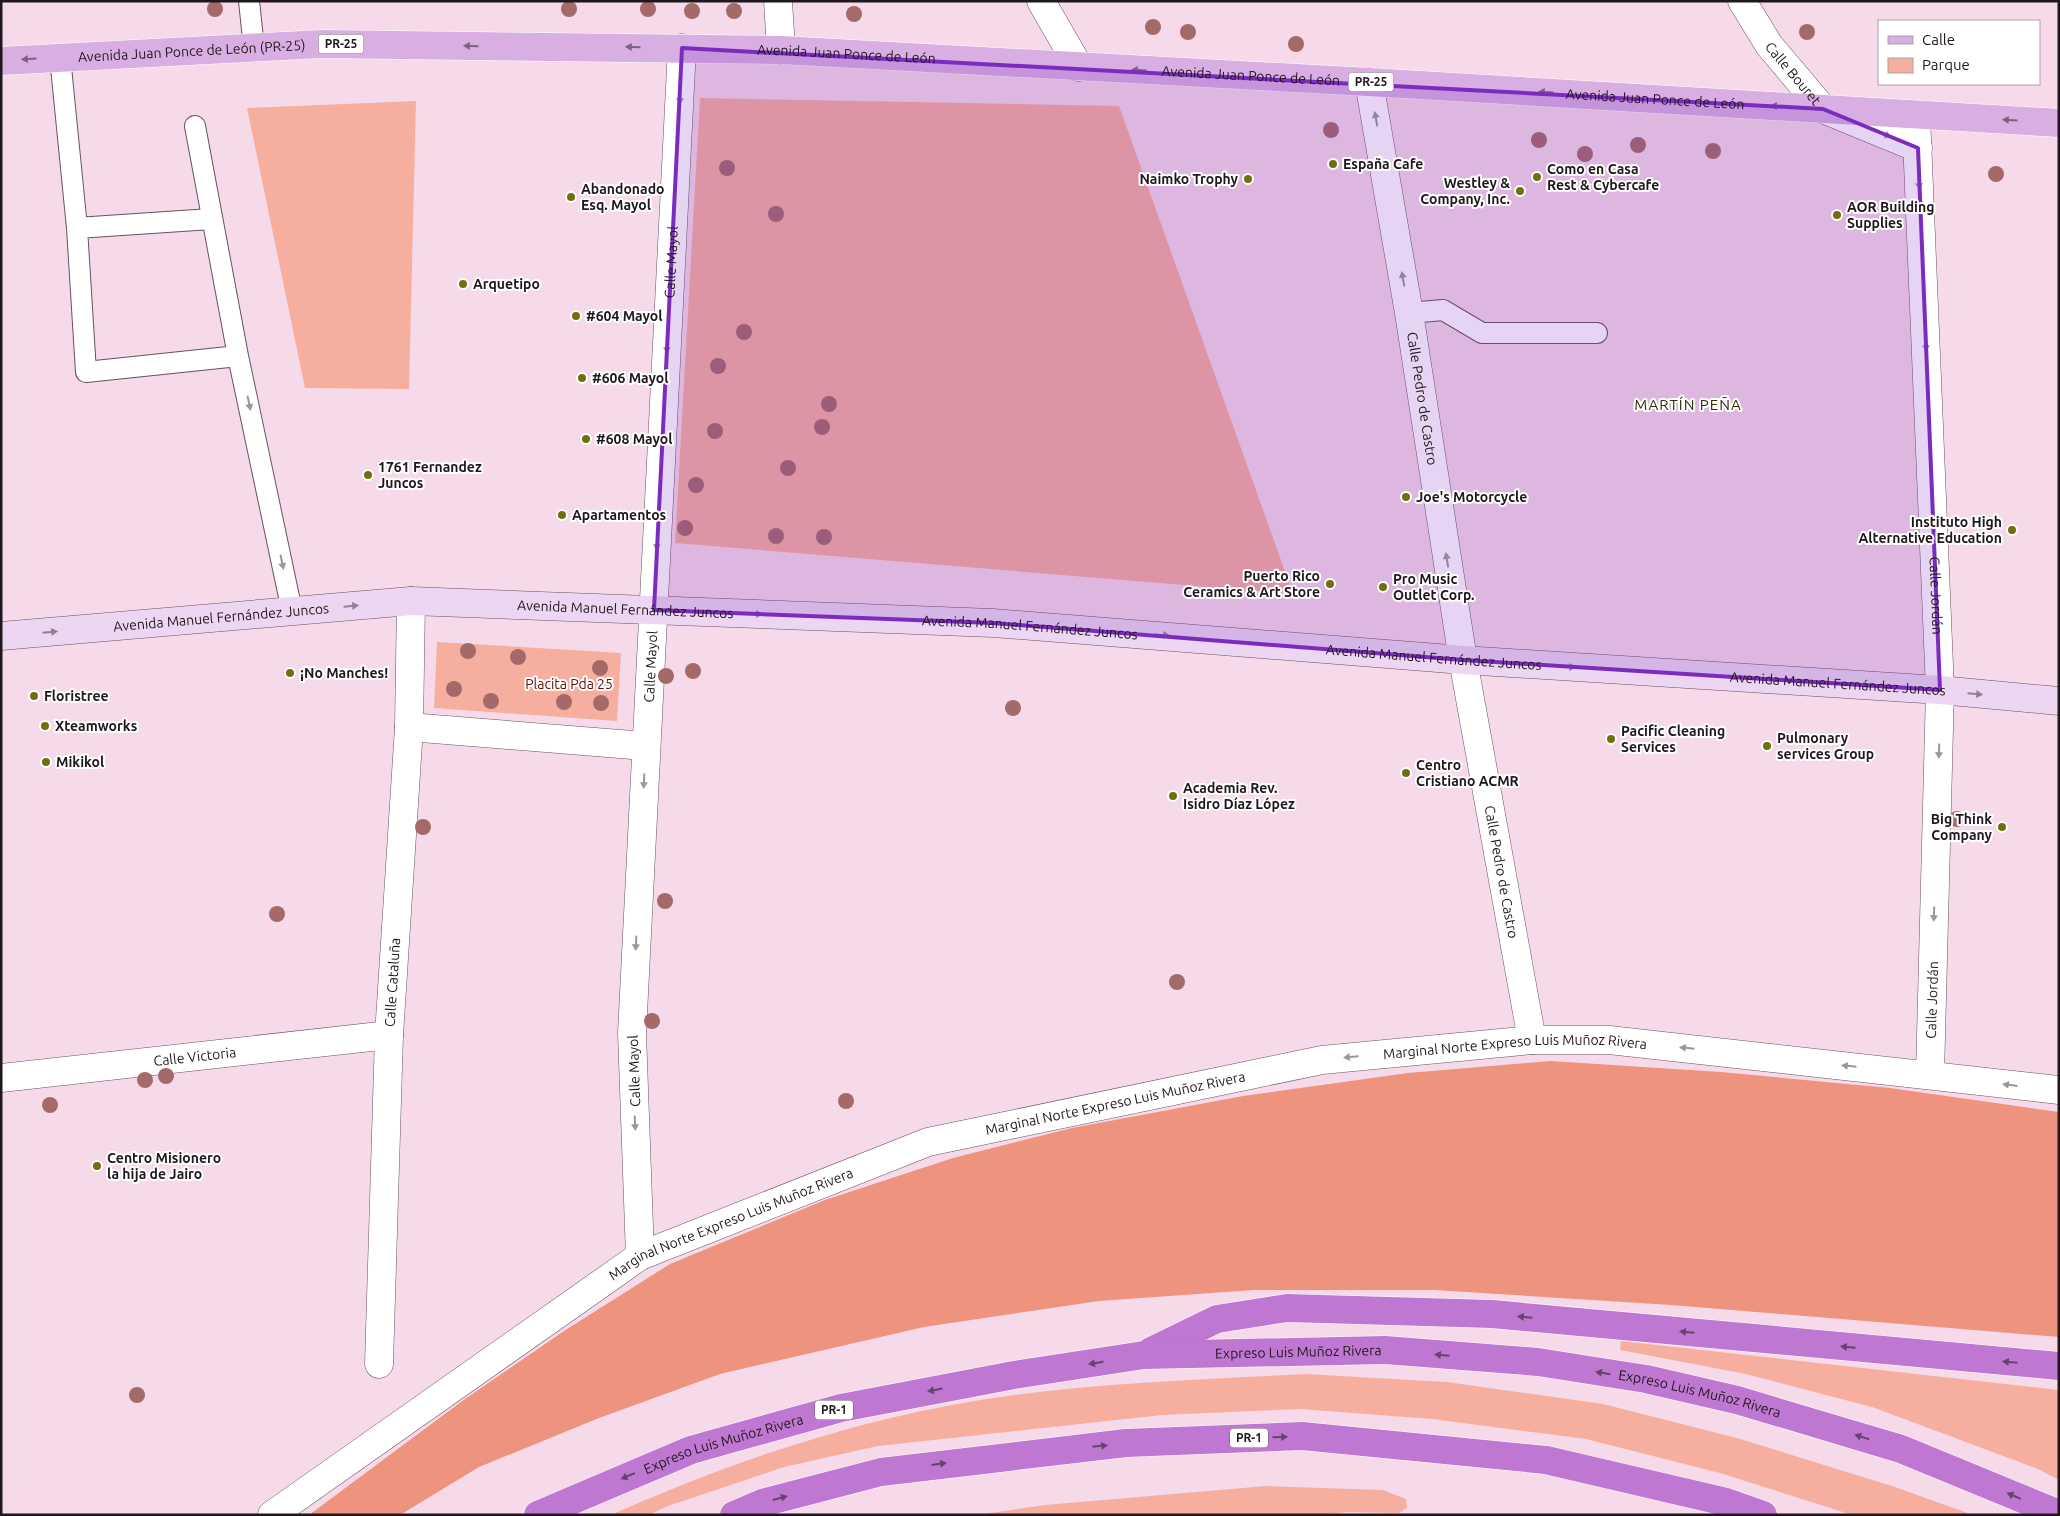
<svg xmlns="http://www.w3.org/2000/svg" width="2060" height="1516" font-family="Ubuntu,sans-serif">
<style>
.green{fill:#f6af9f}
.forest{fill:#ee937e}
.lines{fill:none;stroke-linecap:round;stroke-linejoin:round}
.lane-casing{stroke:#69525f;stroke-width:22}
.street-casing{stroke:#69525f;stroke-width:29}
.secondary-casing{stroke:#69525f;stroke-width:29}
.primary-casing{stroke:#fff;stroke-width:29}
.highway-casing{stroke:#fff;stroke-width:29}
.lane{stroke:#fff;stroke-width:20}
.street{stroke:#fff;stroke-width:28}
.secondary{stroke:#ecd6f1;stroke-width:28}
.primary{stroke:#d9aee3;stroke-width:28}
.highway{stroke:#bf78d1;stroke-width:28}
.tree{fill:#a36a69}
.oneway{fill:#7c6280}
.oneway2{fill:#9b9799}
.oneway3{fill:#908091}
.oneway4{fill:#68436d}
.marked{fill:#7b2cbf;fill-opacity:0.2;stroke:#7b2cbf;stroke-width:4;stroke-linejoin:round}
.poi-dot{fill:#726e0f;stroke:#fff;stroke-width:2}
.labels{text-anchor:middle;stroke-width:4;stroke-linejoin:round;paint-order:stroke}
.shield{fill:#fff;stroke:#635d60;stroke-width:1}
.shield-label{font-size:12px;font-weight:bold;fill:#20171c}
.street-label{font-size:14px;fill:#20171c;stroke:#fff}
.poi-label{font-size:14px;font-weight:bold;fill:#20171c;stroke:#fff;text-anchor:start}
.park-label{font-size:14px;fill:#5f0e00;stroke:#fff}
.neighbourhood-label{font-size:15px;letter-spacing:1px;fill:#302e03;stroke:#fff}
</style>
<rect width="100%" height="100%" fill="#f6dae9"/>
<path class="green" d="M 700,98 L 1119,106 L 1293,594 L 675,543 Z
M 416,101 L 409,389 L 305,388 L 247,108 Z
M 437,642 L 621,653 L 617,721 L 434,708 Z
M 1621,1341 L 2059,1390 L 2059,1480 L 2038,1469 L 1872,1407 L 1746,1374 L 1620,1350 Z
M 1305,1374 L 1447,1382 L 1603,1404 L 1737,1438 L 1892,1486 L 1973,1515 L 1852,1515 L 1720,1473 L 1586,1439 L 1432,1419 L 1300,1409 L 1162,1415 L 878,1446 L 784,1467 L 668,1506 L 649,1515 L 611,1515 C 738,1458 876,1413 1015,1395 C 1111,1382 1208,1379 1305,1374 Z
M 1266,1486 L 1383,1490 L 1406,1499 L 1407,1508 L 1399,1513 L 1348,1512 L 1317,1515 L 976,1515 L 1045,1505 Z"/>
<path class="forest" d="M 1550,1061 L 1721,1072 L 1890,1088 L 2059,1112 L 2059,1337 L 1671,1305 L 1434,1290 L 1254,1290 L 1099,1301 L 924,1327 L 720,1374 L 599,1418 L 479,1467 L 400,1515 L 309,1515 L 465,1399 L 564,1331 L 670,1264 L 825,1200 L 953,1158 L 1072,1128 L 1243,1096 L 1408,1073 Z"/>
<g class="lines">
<g class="lane-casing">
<path id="lane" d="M 249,1 L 254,48
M 60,57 L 77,228 L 86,372 L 238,356 L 195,126
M 77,228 L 211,219
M 1409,313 L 1443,310 L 1482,333 L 1597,333
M 238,356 L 292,611"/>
</g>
<g class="street-casing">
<g id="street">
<path d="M 778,1 L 781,50"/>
<path d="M 1041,1 L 1079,67"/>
<path id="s1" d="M 1742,1 L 1769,45 L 1823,109 L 1918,148"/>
<path id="s2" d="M 1369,82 L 1409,313 L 1463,660 L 1532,1040"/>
<path id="s3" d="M 1916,116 L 1940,690 L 1930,1075"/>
<path d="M 409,727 L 645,746"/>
<path id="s4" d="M 1,1078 L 389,1035"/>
<path id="s5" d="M 640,1256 L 632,1033 L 682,48"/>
<path id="s6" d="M 379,1364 L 389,1035 L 409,727 L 411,601"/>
<path id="s7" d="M 272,1515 L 640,1256 L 928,1142 L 1322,1060 L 1532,1040 L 1609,1040 L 2059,1090"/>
</g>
</g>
<g class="secondary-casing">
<g id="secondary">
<path id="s8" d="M 1,636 L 411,601 L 993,623 L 1463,660 L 1940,690 L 2059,701"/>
</g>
</g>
<g class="primary-casing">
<g id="primary">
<path id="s9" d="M 1,61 L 322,44 L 781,50 L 1369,82 L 2059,123"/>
</g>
</g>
<g class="highway-casing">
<g id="highway">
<path d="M 1151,1351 L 1217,1319 L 1287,1308 L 1492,1314 L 2059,1366"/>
<path id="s10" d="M 538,1515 L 691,1450 L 841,1408 L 1014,1375 L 1144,1355 L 1385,1350 L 1538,1362 L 1646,1379 L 1737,1400 L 1901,1449 L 2059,1514"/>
<path d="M 734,1515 L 762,1503 L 881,1472 L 1126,1443 L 1302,1436 L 1546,1460 L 1726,1502 L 1763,1515"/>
</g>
</g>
<use href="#lane" class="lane"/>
<use href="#street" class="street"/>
<use href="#secondary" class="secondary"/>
<use href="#primary" class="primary"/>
<use href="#highway" class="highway"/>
</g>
<g class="tree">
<circle cx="215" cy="9" r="8"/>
<circle cx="569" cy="9" r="8"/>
<circle cx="648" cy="9" r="8"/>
<circle cx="692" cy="11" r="8"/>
<circle cx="734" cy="11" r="8"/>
<circle cx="854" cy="14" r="8"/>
<circle cx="1153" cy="27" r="8"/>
<circle cx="1188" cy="32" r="8"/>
<circle cx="1807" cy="32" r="8"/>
<circle cx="1296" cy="44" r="8"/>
<circle cx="1331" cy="130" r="8"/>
<circle cx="1539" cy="140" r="8"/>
<circle cx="1638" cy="145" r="8"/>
<circle cx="1713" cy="151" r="8"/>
<circle cx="1585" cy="154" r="8"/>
<circle cx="727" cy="168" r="8"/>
<circle cx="1996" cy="174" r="8"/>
<circle cx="776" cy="214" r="8"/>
<circle cx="744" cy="332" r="8"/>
<circle cx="718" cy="366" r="8"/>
<circle cx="829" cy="404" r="8"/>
<circle cx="822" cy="427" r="8"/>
<circle cx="715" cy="431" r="8"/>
<circle cx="788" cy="468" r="8"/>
<circle cx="696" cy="485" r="8"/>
<circle cx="685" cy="528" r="8"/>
<circle cx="776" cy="536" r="8"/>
<circle cx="824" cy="537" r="8"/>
<circle cx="468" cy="651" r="8"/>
<circle cx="518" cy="657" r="8"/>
<circle cx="600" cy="668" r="8"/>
<circle cx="693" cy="671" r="8"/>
<circle cx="666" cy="676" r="8"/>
<circle cx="454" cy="689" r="8"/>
<circle cx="491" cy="701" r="8"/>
<circle cx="564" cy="702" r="8"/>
<circle cx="601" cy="703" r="8"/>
<circle cx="1013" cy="708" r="8"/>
<circle cx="1957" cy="819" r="8"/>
<circle cx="423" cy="827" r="8"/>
<circle cx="665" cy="901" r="8"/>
<circle cx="277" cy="914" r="8"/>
<circle cx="1177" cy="982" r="8"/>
<circle cx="652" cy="1021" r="8"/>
<circle cx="166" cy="1076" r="8"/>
<circle cx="145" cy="1080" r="8"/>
<circle cx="846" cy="1101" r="8"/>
<circle cx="50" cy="1105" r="8"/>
<circle cx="137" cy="1395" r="8"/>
</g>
<defs><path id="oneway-solid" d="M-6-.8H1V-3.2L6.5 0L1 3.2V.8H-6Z" transform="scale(1.25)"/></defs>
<g class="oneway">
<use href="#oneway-solid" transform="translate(471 46) rotate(-179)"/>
<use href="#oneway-solid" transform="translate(633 47) rotate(-179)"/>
<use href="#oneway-solid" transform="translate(29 59) rotate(176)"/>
<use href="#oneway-solid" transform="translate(1139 70) rotate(-177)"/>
<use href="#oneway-solid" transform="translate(1546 92) rotate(-177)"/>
<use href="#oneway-solid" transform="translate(1778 106) rotate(-177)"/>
<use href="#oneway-solid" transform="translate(2010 120) rotate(-177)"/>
</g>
<g class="oneway2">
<use href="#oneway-solid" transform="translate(680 97) rotate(93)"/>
<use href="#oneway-solid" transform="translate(1376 119) rotate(-100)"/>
<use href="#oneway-solid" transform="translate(1884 134) rotate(22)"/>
<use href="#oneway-solid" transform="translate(1919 182) rotate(88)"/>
<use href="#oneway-solid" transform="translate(1403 279) rotate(-100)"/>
<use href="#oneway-solid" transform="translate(1926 344) rotate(88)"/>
<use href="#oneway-solid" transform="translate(667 346) rotate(93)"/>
<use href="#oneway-solid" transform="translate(249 403) rotate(78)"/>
<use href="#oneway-solid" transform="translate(657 543) rotate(93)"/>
<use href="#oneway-solid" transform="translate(1447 560) rotate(-99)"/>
<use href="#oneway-solid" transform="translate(282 562) rotate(78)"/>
<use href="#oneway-solid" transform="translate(1939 751) rotate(92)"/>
<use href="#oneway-solid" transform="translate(644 781) rotate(93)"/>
<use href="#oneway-solid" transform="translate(1934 914) rotate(92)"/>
<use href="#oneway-solid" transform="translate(636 943) rotate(93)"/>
<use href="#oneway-solid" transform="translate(1687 1048) rotate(-174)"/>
<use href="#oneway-solid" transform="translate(1351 1057) rotate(175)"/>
<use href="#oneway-solid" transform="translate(1849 1066) rotate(-174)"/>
<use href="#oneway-solid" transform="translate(2010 1085) rotate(-173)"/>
<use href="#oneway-solid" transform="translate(635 1123) rotate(88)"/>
</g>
<g class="oneway3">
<use href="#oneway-solid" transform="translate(351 606) rotate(-5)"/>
<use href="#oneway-solid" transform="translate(755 614) rotate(2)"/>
<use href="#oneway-solid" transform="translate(50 632) rotate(-5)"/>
<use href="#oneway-solid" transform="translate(1162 635) rotate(4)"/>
<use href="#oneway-solid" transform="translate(1568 667) rotate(4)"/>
<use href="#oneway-solid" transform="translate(1975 694) rotate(5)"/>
</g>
<g class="oneway4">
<use href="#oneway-solid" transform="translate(1525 1317) rotate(-175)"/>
<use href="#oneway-solid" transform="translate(1687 1332) rotate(-175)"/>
<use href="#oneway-solid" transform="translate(1848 1347) rotate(-175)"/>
<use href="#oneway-solid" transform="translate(1442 1355) rotate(-175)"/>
<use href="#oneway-solid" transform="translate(2010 1362) rotate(-175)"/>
<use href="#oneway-solid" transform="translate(1096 1363) rotate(171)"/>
<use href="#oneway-solid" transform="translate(1603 1373) rotate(-171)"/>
<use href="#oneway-solid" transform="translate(935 1390) rotate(169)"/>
<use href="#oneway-solid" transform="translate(1280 1437) rotate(-2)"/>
<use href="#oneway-solid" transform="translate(1862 1437) rotate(-163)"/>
<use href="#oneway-solid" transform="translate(1100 1446) rotate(-6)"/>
<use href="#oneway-solid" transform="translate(939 1464) rotate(-8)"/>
<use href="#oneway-solid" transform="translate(628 1476) rotate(157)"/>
<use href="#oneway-solid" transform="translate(2014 1496) rotate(-157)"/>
<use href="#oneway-solid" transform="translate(780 1498) rotate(-15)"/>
</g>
<path class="marked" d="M 682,48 L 1823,109 L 1918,148 L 1940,690 L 1463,660 L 993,623 L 654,610 Z"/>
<g class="poi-dot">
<circle cx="1333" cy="164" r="5"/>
<circle cx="1537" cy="177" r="5"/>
<circle cx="1248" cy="179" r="5"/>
<circle cx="1520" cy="191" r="5"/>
<circle cx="571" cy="197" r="5"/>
<circle cx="1837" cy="215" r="5"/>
<circle cx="463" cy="284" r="5"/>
<circle cx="576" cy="316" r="5"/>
<circle cx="582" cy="378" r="5"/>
<circle cx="586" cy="439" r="5"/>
<circle cx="368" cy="475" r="5"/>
<circle cx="1406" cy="497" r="5"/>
<circle cx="562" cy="515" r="5"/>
<circle cx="2012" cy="530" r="5"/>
<circle cx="1330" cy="584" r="5"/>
<circle cx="1383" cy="587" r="5"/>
<circle cx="290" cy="673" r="5"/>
<circle cx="34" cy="696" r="5"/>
<circle cx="45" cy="726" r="5"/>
<circle cx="1611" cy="739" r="5"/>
<circle cx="1767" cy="746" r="5"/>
<circle cx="46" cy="762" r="5"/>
<circle cx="1406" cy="773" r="5"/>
<circle cx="1173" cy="796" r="5"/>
<circle cx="2002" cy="827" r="5"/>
<circle cx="97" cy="1166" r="5"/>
</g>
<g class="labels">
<g class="shield">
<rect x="318.5" y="34.5" width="45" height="19" rx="4"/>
<rect x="1348.5" y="72.5" width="45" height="19" rx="4"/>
<rect x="815" y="1400.5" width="38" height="19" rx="4"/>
<rect x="1230" y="1428.5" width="38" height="19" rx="4"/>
</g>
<g class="shield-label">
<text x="341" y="48">PR-25</text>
<text x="1371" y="86">PR-25</text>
<text x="834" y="1414">PR-1</text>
<text x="1249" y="1442">PR-1</text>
</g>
<g class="street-label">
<text dy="5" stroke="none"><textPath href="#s9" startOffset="191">Avenida Juan Ponce de León (PR-25)</textPath></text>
<text dy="5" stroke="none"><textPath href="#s9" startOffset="846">Avenida Juan Ponce de León</textPath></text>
<text dy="5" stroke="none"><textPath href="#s1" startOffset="89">Calle Bouret</textPath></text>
<text dy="5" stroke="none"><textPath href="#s9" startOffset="1251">Avenida Juan Ponce de León</textPath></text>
<text dy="5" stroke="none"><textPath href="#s9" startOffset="1656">Avenida Juan Ponce de León</textPath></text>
<text dy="5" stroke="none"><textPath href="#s5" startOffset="995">Calle Mayol</textPath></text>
<text dy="5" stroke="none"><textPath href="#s2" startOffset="321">Calle Pedro de Castro</textPath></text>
<text dy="5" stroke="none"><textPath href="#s3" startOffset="480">Calle Jordán</textPath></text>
<text dy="5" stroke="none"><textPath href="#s8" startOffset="626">Avenida Manuel Fernández Juncos</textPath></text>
<text dy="5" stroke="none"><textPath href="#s8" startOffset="221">Avenida Manuel Fernández Juncos</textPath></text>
<text dy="5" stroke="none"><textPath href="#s8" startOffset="1031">Avenida Manuel Fernández Juncos</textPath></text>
<text dy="5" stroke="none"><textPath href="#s8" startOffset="1436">Avenida Manuel Fernández Juncos</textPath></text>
<text dy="5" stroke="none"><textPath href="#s5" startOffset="590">Calle Mayol</textPath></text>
<text dy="5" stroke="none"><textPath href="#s8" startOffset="1841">Avenida Manuel Fernández Juncos</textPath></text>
<text dy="5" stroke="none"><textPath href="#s2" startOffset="801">Calle Pedro de Castro</textPath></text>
<text dy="5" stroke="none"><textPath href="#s6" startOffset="382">Calle Cataluña</textPath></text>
<text transform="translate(1932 1000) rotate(-88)" y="5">Calle Jordán</text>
<text dy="5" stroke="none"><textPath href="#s7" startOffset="1356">Marginal Norte Expreso Luis Muñoz Rivera</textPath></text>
<text dy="5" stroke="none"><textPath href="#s4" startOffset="195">Calle Victoria</textPath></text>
<text transform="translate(634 1071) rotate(-92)" y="5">Calle Mayol</text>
<text dy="5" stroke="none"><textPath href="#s7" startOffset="951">Marginal Norte Expreso Luis Muñoz Rivera</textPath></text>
<text dy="5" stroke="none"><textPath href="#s7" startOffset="546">Marginal Norte Expreso Luis Muñoz Rivera</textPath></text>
<text dy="5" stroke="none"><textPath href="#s10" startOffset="784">Expreso Luis Muñoz Rivera</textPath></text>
<text dy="5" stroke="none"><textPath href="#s10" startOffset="1189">Expreso Luis Muñoz Rivera</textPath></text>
<text dy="5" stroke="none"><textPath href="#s10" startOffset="199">Expreso Luis Muñoz Rivera</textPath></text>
</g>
<g class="poi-label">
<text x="1343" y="169">España Cafe</text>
<text x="1547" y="174">Como en Casa<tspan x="1547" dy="16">Rest &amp; Cybercafe</tspan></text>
<text x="1238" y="184" text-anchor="end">Naimko Trophy</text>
<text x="1510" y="188" text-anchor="end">Westley &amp;<tspan x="1510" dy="16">Company, Inc.</tspan></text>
<text x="581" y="194">Abandonado<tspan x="581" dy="16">Esq. Mayol</tspan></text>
<text x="1847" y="212">AOR Building<tspan x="1847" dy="16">Supplies</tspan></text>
<text x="473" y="289">Arquetipo</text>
<text x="586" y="321">#604 Mayol</text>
<text x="592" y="383">#606 Mayol</text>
<text x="596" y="444">#608 Mayol</text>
<text x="378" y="472">1761 Fernandez<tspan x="378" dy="16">Juncos</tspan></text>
<text x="1416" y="502">Joe's Motorcycle</text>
<text x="572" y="520">Apartamentos</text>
<text x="2002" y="527" text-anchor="end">Instituto High<tspan x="2002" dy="16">Alternative Education</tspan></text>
<text x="1320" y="581" text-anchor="end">Puerto Rico<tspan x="1320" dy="16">Ceramics &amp; Art Store</tspan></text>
<text x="1393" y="584">Pro Music<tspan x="1393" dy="16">Outlet Corp.</tspan></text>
<text x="300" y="678">¡No Manches!</text>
<text x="44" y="701">Floristree</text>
<text x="55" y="731">Xteamworks</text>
<text x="1621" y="736">Pacific Cleaning<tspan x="1621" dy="16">Services</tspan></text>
<text x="1777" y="743">Pulmonary<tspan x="1777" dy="16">services Group</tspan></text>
<text x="56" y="767">Mikikol</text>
<text x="1416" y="770">Centro<tspan x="1416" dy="16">Cristiano ACMR</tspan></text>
<text x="1183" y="793">Academia Rev.<tspan x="1183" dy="16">Isidro Díaz López</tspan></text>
<text x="1992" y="824" text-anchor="end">Big Think<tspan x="1992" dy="16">Company</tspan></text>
<text x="107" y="1163">Centro Misionero<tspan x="107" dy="16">la hija de Jairo</tspan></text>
</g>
<g class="park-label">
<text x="569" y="689">Placita Pda 25</text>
</g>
<g class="neighbourhood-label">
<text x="1688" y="410">MARTÍN PEÑA</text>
</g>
</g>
<rect width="2060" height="1516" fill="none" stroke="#20171c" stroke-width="5"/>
<rect x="1878" y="20" width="162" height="65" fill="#ffffff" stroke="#a6a2a4"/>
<rect x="1888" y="36" width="25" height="8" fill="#d9aee3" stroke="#a6a2a4"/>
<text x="1922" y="45" font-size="15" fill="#20171c">Calle</text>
<rect x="1888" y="58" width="25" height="15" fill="#f6af9f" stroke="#a6a2a4"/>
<text x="1922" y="70" font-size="15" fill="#20171c">Parque</text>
</svg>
